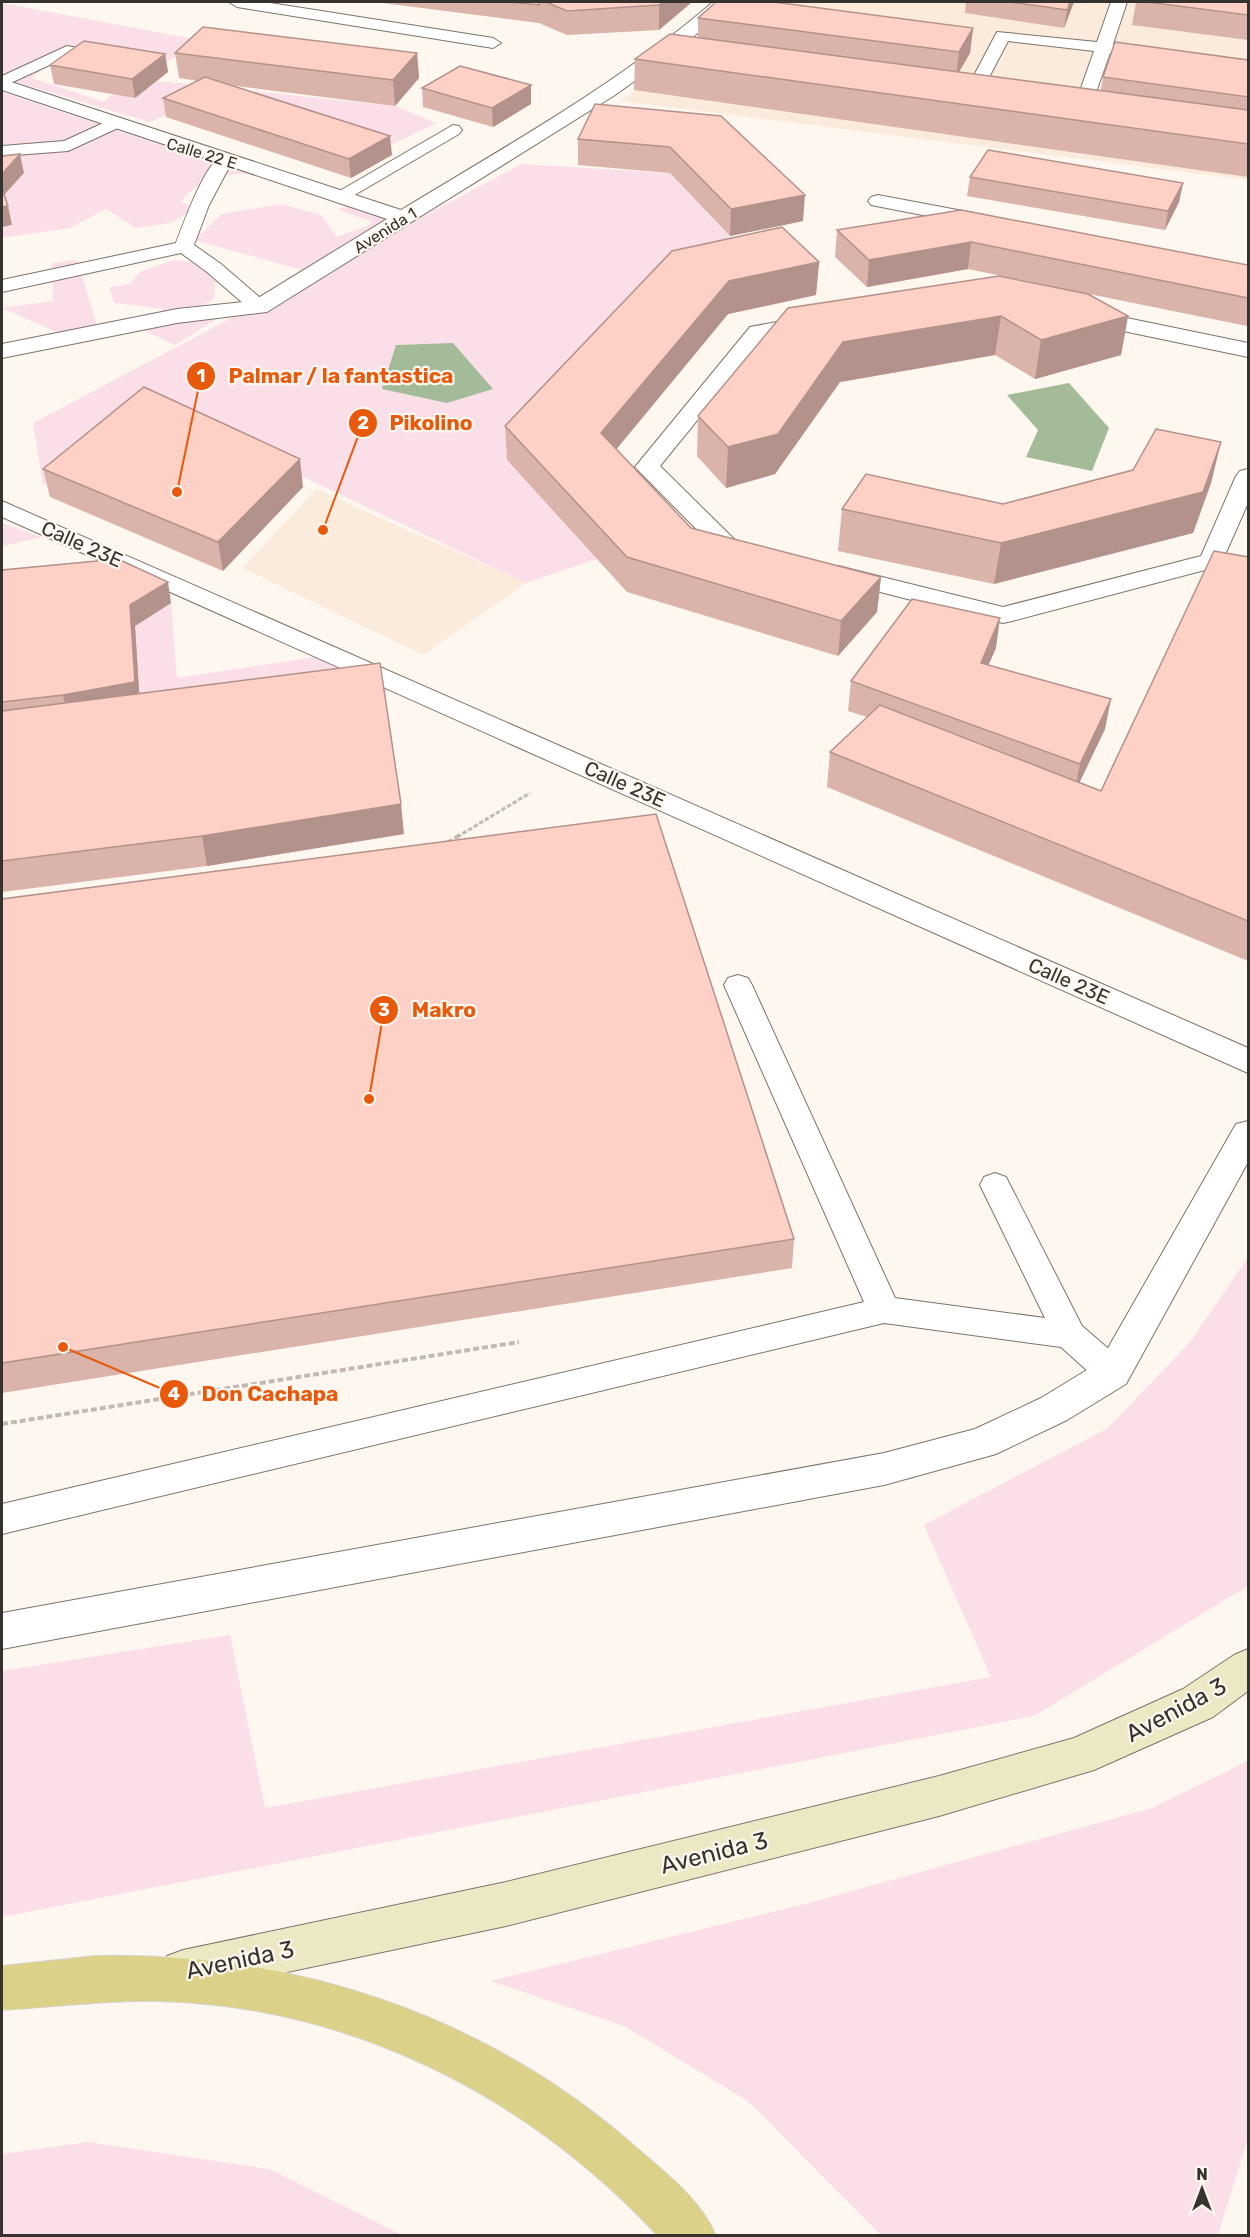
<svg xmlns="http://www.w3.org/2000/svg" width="1250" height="2237" font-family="Rubik,sans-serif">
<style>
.built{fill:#faebdc}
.green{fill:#fbdfe8}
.water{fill:#a3bb99}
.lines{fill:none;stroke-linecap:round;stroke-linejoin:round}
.service-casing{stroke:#7c746c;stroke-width:2}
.minor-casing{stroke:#7c746c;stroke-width:2}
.secondary-casing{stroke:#7c746c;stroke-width:2}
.primary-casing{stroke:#d7d6d5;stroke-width:2}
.path-far1{stroke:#c0bab3;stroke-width:3;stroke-dasharray:4.5 2;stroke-linecap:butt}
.path{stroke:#c0bab3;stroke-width:4;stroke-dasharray:6 3;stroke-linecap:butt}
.service{fill:#fff;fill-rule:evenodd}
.minor{fill:#fff;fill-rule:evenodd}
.secondary{fill:#ede8c4;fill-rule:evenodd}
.primary{fill:#dcd189;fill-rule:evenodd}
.wall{fill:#dab3aa}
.shaded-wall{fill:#b2928b}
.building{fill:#fed0c6;stroke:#b2928b;stroke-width:1.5}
.labels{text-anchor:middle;stroke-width:4.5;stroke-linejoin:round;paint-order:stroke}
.far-street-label{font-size:16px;fill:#36332f;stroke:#fef7ef}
.street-label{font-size:20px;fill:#36332f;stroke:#fef7ef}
.near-street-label{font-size:24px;fill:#36332f;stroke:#fef7ef}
.leader{fill:none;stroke:#e8590c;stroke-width:2}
.callout-dot{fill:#e8590c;stroke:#fef7ef;stroke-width:2}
.mark-label{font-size:18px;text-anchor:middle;font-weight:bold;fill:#fff}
.callout-label{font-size:21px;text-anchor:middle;font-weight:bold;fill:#e8590c;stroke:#fef7ef;stroke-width:4.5;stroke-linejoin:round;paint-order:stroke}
</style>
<rect width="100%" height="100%" fill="#fef7ef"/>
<path class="built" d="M 740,2 L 1248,2 L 1248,180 L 620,101 L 698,43 Z
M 316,489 L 526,583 L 423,655 L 243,568 Z"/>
<path class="green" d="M 2,3 L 204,41 L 161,65 L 66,49 L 32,78 L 104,102 L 113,94 L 135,97 L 157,81 L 395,106 L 436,123 L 379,151 L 208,96 L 150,122 L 2,78 Z
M 2,92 L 248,174 C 223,173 197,181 181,201 L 195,209 L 171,223 L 136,228 L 106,209 L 70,228 L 2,238 L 2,227 L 12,225 L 2,197 Z
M 522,164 L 670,173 L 730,236 L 671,283 L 507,460 L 597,559 L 526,583 L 148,403 L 43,485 L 33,423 Z
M 352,203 L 395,217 L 305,271 L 194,240 L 222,214 L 281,204 L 321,215 L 337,237 L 368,226 L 371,221 L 339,210 Z
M 77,260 L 98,329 L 72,339 L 2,308 L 53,301 L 52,263 Z
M 174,260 L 197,263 L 216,277 L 214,299 L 204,304 L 226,313 L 175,345 L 136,327 L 164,309 L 114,303 L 109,287 L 130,284 L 140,272 Z
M 2,523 L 42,537 L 2,546 Z
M 171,603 L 177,678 L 329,655 L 406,683 L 383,692 L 141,723 L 135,626 Z
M 1248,1257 L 1248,1586 L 1034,1716 L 2,1917 L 2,1671 L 230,1635 L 265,1808 L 991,1677 L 924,1525 L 1108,1428 L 1191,1341 Z
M 1248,1761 L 1248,2138 L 1218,2235 L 881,2235 L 748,2101 L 624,2026 L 491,1981 L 805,1904 L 1152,1808 Z
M 88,2142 L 269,2169 L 402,2235 L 2,2235 L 2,2154 Z"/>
<path class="water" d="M 453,343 L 493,389 L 447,403 L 382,389 L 396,345 Z
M 1069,383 L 1109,428 L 1092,471 L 1026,457 L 1038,430 L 1007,395 Z"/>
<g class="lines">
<g class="service-casing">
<path id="service" d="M 229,2 L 264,2 L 493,38 L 501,43 L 493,48 L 237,7 Z
M 1111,2 L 1127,2 L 1113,44 L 1154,49 L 1162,54 L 1154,59 L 1110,53 L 1091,106 L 1085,107 L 1076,102 L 1094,51 L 1008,41 L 985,85 L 973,85 L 971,81 L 997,32 L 1097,42 Z
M 67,46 L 116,55 L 118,59 L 110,64 L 69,56 L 2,87 L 2,76 Z
M 112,119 L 118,120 L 121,124 L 118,128 L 68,151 L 2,156 L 2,146 L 64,141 Z
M 453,125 L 459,126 L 462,130 L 459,134 L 346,200 L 340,201 L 331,196 Z
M 224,155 L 233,160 L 209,205 L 194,245 L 221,264 L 266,303 L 269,307 L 266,311 L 252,311 L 207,272 L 181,253 L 2,292 L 2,280 L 176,243 C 183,225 206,159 224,155 Z
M 738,975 L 748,978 L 752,985 L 895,1298 L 1045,1318 L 980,1185 L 984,1177 L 995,1173 L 1006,1177 L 1082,1326 L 1125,1363 L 1130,1373 L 1125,1383 L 1113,1387 L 1101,1383 L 1061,1347 L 884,1323 L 2,1534 L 2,1504 L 864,1302 L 724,985 L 728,978 Z"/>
</g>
<g class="minor-casing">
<path id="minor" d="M 713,2 L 732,2 L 682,47 L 615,95 L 267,312 L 177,323 L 2,358 L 2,344 L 177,309 L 253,301 L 387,219 L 2,90 L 2,79 L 401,210 C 508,145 618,84 713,2 Z
M 878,195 L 984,215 L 991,217 L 994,221 L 991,225 L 984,227 L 871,205 L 868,201 L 871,197 Z
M 1083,309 L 1248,343 L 1248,357 L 1075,321 L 1072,316 L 1075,311 Z
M 814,315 L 822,317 L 825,322 L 822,327 L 765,337 L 660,466 L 736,541 L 762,548 L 766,553 L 762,558 L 753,561 L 718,551 L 635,467 L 750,327 Z
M 1248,469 L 1248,503 L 1220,566 L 1012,621 L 1003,623 L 994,621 L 829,579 L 825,574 L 829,569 L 838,566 L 1003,607 L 1201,556 L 1236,476 L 1240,471 Z
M 2,501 L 1248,1048 L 1248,1073 L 2,517 Z
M 1248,1121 L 1248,1162 L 1126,1384 L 1067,1420 L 996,1454 L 884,1485 L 2,1649 L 2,1613 L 884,1453 L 975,1429 L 1041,1398 L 1100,1362 L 1236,1124 Z"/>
</g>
<g class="secondary-casing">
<path id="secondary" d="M 1248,1649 L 1248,1691 L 1213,1717 L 1094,1770 L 939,1816 L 506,1926 L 183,1994 L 167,1988 L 161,1972 L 167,1956 L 183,1950 L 506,1882 L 939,1776 L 1074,1738 L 1183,1689 L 1234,1655 Z"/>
</g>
<g class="primary-casing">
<path id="primary" d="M 95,1956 C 295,1951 486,2015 638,2149 C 666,2173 702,2201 716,2236 L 658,2236 C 527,2095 349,2005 155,2001 C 103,2000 53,2007 2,2010 L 2,1966 Z"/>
</g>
<path class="path-far1" d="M 457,837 L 530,793"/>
<path class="path" d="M 447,843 L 460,835
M 2,1424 L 519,1342"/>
<use href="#service" class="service"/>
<use href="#minor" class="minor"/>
<use href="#secondary" class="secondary"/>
<use href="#primary" class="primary"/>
</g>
<path class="wall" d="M 375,2 L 692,2 L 659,30 L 567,35 L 539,23 Z
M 966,2 L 1074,2 L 1064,28 L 965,13 Z
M 1136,2 L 1248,2 L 1248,40 L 1132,25 Z
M 698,18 L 973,28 L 970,53 L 959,72 L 1101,90 L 1103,77 L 1248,60 L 1248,177 L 634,90 L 635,59 L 698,38 Z
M 175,53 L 417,53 L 419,78 L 395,106 L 229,85 L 392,155 L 351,178 L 166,117 L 163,98 L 198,81 L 179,78 Z
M 165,54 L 168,72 L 135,98 L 54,84 L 50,65 Z
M 531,85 L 531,104 L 493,127 L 423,107 L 422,88 Z
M 595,104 L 803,221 L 730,236 L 670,173 L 578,165 L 578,139 Z
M 970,177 L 1183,183 L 1179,202 L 1165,230 L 967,196 Z
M 837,230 L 1248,265 L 1248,322 L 1247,326 L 1089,294 L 1128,316 L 1121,355 L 1035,379 L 995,355 L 840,382 L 775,474 L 726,488 L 697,456 L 698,416 L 1046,285 L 968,269 L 867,287 L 835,257 Z
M 819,262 L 816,295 L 728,314 L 616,449 L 691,528 L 881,577 L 877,612 L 838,656 L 627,592 L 507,460 L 505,426 Z
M 1221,442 L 1211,483 L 1193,533 L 994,584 L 838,551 L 842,509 L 1003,504 L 1133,470 Z
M 43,469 L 303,487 L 223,571 L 50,497 Z
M 1248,557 L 1248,961 L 827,787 L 830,752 L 867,717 L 848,711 L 851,681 L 996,648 L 988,665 L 1105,729 L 1079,783 L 1101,791 Z
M 2,570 L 171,603 L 135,626 L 139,693 L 404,834 L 207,866 L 2,892 Z
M 2,899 L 794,1239 L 792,1268 L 2,1393 Z"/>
<path class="shaded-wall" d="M 663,2 L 692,2 L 659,30 L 659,5 Z
M 1070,2 L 1074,2 L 1064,28 L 1067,10 Z
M 973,28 L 970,53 L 956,77 L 959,52 Z
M 417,53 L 419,78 L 395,106 L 393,80 Z
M 165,54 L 168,72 L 135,98 L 132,79 Z
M 531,85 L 531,104 L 493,127 L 492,108 Z
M 390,136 L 392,155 L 351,178 L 349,159 Z
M 20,154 L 24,173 L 2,197 L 2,174 Z
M 1183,183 L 1179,202 L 1165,230 L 1168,211 Z
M 805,195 L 803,221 L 730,236 L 731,209 Z
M 8,206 L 12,225 L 2,227 L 2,207 Z
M 971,242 L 968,269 L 867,287 L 869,260 Z
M 819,262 L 816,295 L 728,314 L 601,468 L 601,433 L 729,281 Z
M 1001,316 L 995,355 L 840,382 L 775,474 L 726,488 L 728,447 L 843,342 Z
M 1128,316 L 1121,355 L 1035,379 L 1041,340 Z
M 1221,442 L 1211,483 L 1193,533 L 994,584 L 1001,543 Z
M 300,459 L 303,487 L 223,571 L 218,542 Z
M 881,577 L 877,612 L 838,656 L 841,621 Z
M 168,582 L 171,603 L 135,626 L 140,704 L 68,717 L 63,695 L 130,605 Z
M 1000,618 L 996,648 L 976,693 L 981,663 Z
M 1111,699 L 1105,729 L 1074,794 L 1080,764 Z
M 401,804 L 404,834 L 207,866 L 202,836 Z"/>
<path class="building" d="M 510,2 L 539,2 L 539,5 Z
M 546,2 L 663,2 L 659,5 L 567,11 Z
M 716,2 L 774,2 L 973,28 L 959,52 L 698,18 Z
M 1010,2 L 1070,2 L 1067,10 Z
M 1147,2 L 1248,2 L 1248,15 Z
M 203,27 L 417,53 L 393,80 L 175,53 Z
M 670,34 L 1248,110 L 1248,144 L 635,59 Z
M 84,41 L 165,54 L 132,79 L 50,65 Z
M 1115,42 L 1248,60 L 1248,97 L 1103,77 Z
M 460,66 L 531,85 L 492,108 L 422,88 Z
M 205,77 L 390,136 L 349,159 L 163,98 Z
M 595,104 L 721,116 L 805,195 L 731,209 L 670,147 L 578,139 Z
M 988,150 L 1183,183 L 1168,211 L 970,177 Z
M 20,154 L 2,174 L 2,156 Z
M 2,189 L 8,206 L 2,207 Z
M 961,210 L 1248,265 L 1248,298 L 971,242 L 869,260 L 837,230 Z
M 782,227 L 819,262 L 729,281 L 601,433 L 691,528 L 881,577 L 841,621 L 627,557 L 505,426 L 672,251 Z
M 999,276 L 1088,294 L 1128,316 L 1041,340 L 1001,316 L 843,342 L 778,434 L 728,447 L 698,416 L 788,308 Z
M 144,387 L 300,459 L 218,542 L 43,469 Z
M 1156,429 L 1221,442 L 1203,492 L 1001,543 L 842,509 L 866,474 L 1003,504 L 1133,470 Z
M 1214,551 L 1248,557 L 1248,921 L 830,752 L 880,705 L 1101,791 Z
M 118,559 L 168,582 L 130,605 L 135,682 L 63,695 L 2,702 L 2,570 Z
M 912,599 L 1000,618 L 981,663 L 1111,699 L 1080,764 L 851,681 Z
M 380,663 L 401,804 L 202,836 L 2,861 L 2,711 Z
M 656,814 L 794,1239 L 2,1363 L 2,899 Z"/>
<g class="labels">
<g class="far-street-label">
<text transform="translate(202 153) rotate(17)" y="6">Calle 22 E</text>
<text transform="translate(385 230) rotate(-32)" y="6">Avenida 1</text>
</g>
<g class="street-label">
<text transform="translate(82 544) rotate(24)" y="7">Calle 23E</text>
<text transform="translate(625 784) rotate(24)" y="7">Calle 23E</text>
<text transform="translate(1069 981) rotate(24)" y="7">Calle 23E</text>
</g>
<g class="near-street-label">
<text transform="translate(1176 1710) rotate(-28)" y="8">Avenida 3</text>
<text transform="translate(714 1853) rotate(-14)" y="8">Avenida 3</text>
<text transform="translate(240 1960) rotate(-12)" y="8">Avenida 3</text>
</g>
</g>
<path class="leader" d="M177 492L201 376M323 530L363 423M369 1099L384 1010M63 1347L174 1394"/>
<g class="callout-dot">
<circle cx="177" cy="492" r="6"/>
<circle cx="323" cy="530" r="6"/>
<circle cx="369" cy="1099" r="6"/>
<circle cx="63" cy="1347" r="6"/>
<circle cx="201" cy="376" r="15"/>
<circle cx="363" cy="423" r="15"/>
<circle cx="384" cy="1010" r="15"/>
<circle cx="174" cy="1394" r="15"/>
</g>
<g class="mark-label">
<text x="201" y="382">1</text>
<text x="363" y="429">2</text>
<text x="384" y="1016">3</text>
<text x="174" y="1400">4</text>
</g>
<g class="callout-label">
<text x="341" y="383">Palmar / la fantastica</text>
<text x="431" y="430">Pikolino</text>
<text x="444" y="1017">Makro</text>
<text x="270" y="1401">Don Cachapa</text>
</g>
<rect width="1250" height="2237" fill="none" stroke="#36332f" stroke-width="6"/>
<g transform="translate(1202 2189)" stroke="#fef7ef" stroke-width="4.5" paint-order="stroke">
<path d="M0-4.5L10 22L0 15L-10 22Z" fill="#36332f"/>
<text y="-9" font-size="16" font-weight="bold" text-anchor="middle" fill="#36332f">N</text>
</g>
</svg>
